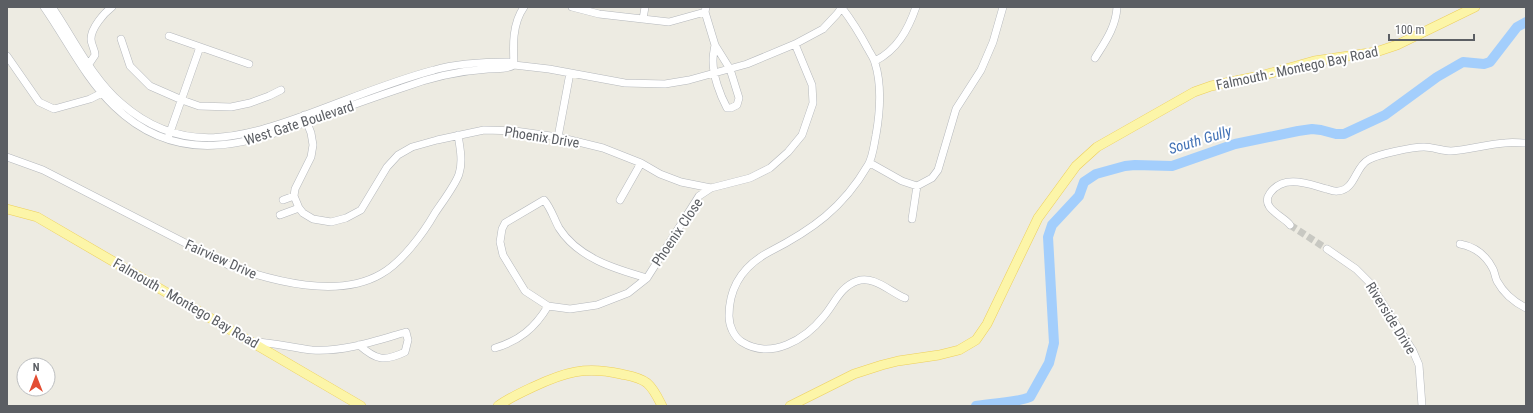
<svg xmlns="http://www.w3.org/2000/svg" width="1533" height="413" font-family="'Roboto Condensed',sans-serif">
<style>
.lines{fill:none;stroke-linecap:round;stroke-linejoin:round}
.river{stroke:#a3cefc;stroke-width:10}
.minor-tunnel{stroke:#c8c8c2;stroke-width:7;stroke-dasharray:7 3.5;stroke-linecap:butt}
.minor-casing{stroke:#b5b8bc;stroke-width:8}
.major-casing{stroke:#edcf5c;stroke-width:10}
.minor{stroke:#fff;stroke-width:7}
.major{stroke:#fcf5a8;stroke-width:9}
.labels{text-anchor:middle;stroke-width:4;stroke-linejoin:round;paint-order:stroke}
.street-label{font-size:14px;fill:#5b5e63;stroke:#fff}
.water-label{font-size:15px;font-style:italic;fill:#4473b6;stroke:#fff}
</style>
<rect width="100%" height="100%" fill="#edebe2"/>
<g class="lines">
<path class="river" d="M 976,406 C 994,402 1013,404 1030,397 L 1049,363 L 1054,343 L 1048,237 L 1052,225 L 1079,196 L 1084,182 L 1096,174 L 1125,166 L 1135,165 L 1172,166 L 1235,144 L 1298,131 L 1312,129 L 1321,130 L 1336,134 L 1344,134 L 1385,115 L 1437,77 L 1463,62 L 1484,64 L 1490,62 L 1517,27 L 1526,22"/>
<path class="minor-tunnel" d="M 1290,225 L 1327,249"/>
<g class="minor-casing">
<path id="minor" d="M 44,7 C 67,40 85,78 114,106 C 178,168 247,145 320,117 C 347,107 375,97 402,88 C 431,77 458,71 488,69 C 496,68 507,70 514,65
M 52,7 C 74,39 91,77 121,103 C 182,157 243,138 311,113 C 352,98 392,81 434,70 C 458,63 485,62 509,62 L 514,65 L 549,69 L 625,83 L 665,84 L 689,80 L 747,64 L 795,44 L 823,29 L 837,14 L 842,7
M 572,7 L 599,14 L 669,22 L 705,12
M 706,7 L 705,12 L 715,45 L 730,69 L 739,98 L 737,105 L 731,108 L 727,108 C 720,95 713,76 713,61 C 713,56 714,50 715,45
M 842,8 C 852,21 860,34 868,49 C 870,53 874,58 875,63 C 882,85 880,112 876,135 C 874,144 873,157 868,165 C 843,208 812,230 769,252 C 743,266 729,287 729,316 C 729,326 734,337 742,342 C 771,360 805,340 824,316 C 835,303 840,287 857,281 C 874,275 890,292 905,298
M 643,19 L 645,7
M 169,36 L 249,64
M 121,39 L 130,66 L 150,86 L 182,100 L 199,106 L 231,107 L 250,103 L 269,96 L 281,90
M 7,56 L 39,102 L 54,109 L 90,99 L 106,91
M 1095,58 C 1105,42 1116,27 1117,7
M 875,61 C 897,50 908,30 916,7
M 89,64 L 95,55 C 95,49 91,45 91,39 C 91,28 104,13 112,7
M 514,65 C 513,46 512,24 524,7
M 304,115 L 311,133 L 313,145 L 311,157 L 295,189 L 294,196 L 299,208 L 303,213 L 313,219 L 331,222 L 346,218 L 361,210 L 387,167 L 398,155 L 412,147 L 437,140 L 484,130 L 515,131 L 558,137 L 603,148 L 641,163 L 660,174 L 681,182 L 711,188 L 750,178 L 770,168 L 788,152 L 802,135 L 813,103 L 812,85 L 795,44
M 169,135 L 200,47
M 558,137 L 570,73
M 7,157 L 43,170 L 230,266 C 273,281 338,299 381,274 C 401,263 423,234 435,213 C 441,204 456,184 459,174 C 463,162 460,147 458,135
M 870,163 L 902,181 L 917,186 L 932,178 L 938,170 L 956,109 L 981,70 L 993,42 L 1003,7
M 283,200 L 294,196
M 620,200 L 641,163
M 280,215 L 299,208
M 912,219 L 917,186
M 1290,225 C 1285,217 1259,208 1270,193 C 1284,174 1308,184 1327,189 C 1330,190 1335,192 1338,191 C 1355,190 1355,167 1368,160 C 1378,154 1413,147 1424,147 C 1433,147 1442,151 1451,151 C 1469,150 1487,144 1505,143 C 1512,142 1519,143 1526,143
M 1460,244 C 1476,247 1486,255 1493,269 C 1495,273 1495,277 1497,281 C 1503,292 1514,302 1526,308
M 1327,249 L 1356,269 L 1369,282 L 1413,351 L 1419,365 L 1422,406
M 647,278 L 628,293 L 597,305 L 570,309 L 548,306 L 525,291 L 503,255 L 500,242 L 502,229 L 505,223 L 544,200 C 551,208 554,219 559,228 C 578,258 615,269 647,278 L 699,196 L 711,188
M 253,342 C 273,342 292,348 312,350 C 344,352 375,341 406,332 L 408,340 L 405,352 C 384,362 376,360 359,345
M 495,348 C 519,341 535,328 548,306"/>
</g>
<g class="major-casing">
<path id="major" d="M 7,209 L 37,217 L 361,406
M 498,406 C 509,398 520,393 533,387 C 565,372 585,366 621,374 C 630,376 639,377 647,383 C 654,389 658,398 662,406
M 790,406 L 854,374 L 882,365 L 898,361 L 939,355 L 959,350 L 976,340 L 987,324 L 1038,218 L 1076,166 L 1097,147 L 1194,92 L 1211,86 L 1264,75 L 1314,61 L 1376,52 L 1397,45 L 1475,7"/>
</g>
<use href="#minor" class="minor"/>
<use href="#major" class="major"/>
</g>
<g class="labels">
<g class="street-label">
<text transform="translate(1297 68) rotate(-12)" y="5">Falmouth - Montego Bay Road</text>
<text transform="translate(299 123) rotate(-18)" y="5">West Gate Boulevard</text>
<text transform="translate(542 137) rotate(9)" y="5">Phoenix Drive</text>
<text transform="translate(677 232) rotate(-56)" y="5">Phoenix Close</text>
<text transform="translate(221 259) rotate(24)" y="5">Fairview Drive</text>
<text transform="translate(186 303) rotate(30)" y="5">Falmouth - Montego Bay Road</text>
<text transform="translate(1391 318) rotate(58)" y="5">Riverside Drive</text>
</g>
<g class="water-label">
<text transform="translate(1200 140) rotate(-17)" y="5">South Gully</text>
</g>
</g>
<rect width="1533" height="413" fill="none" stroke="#5b5e63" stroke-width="16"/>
<g transform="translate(36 377)"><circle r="19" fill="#ffffff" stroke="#bdbfc1"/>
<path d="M0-3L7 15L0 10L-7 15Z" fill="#e34d32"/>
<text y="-6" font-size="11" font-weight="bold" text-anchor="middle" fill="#5b5e63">N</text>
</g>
<path d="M1389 34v6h85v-6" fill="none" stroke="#5b5e63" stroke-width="2"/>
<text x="1395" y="34" font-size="12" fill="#5b5e63" stroke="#ffffff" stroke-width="3" paint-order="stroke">100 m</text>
</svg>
